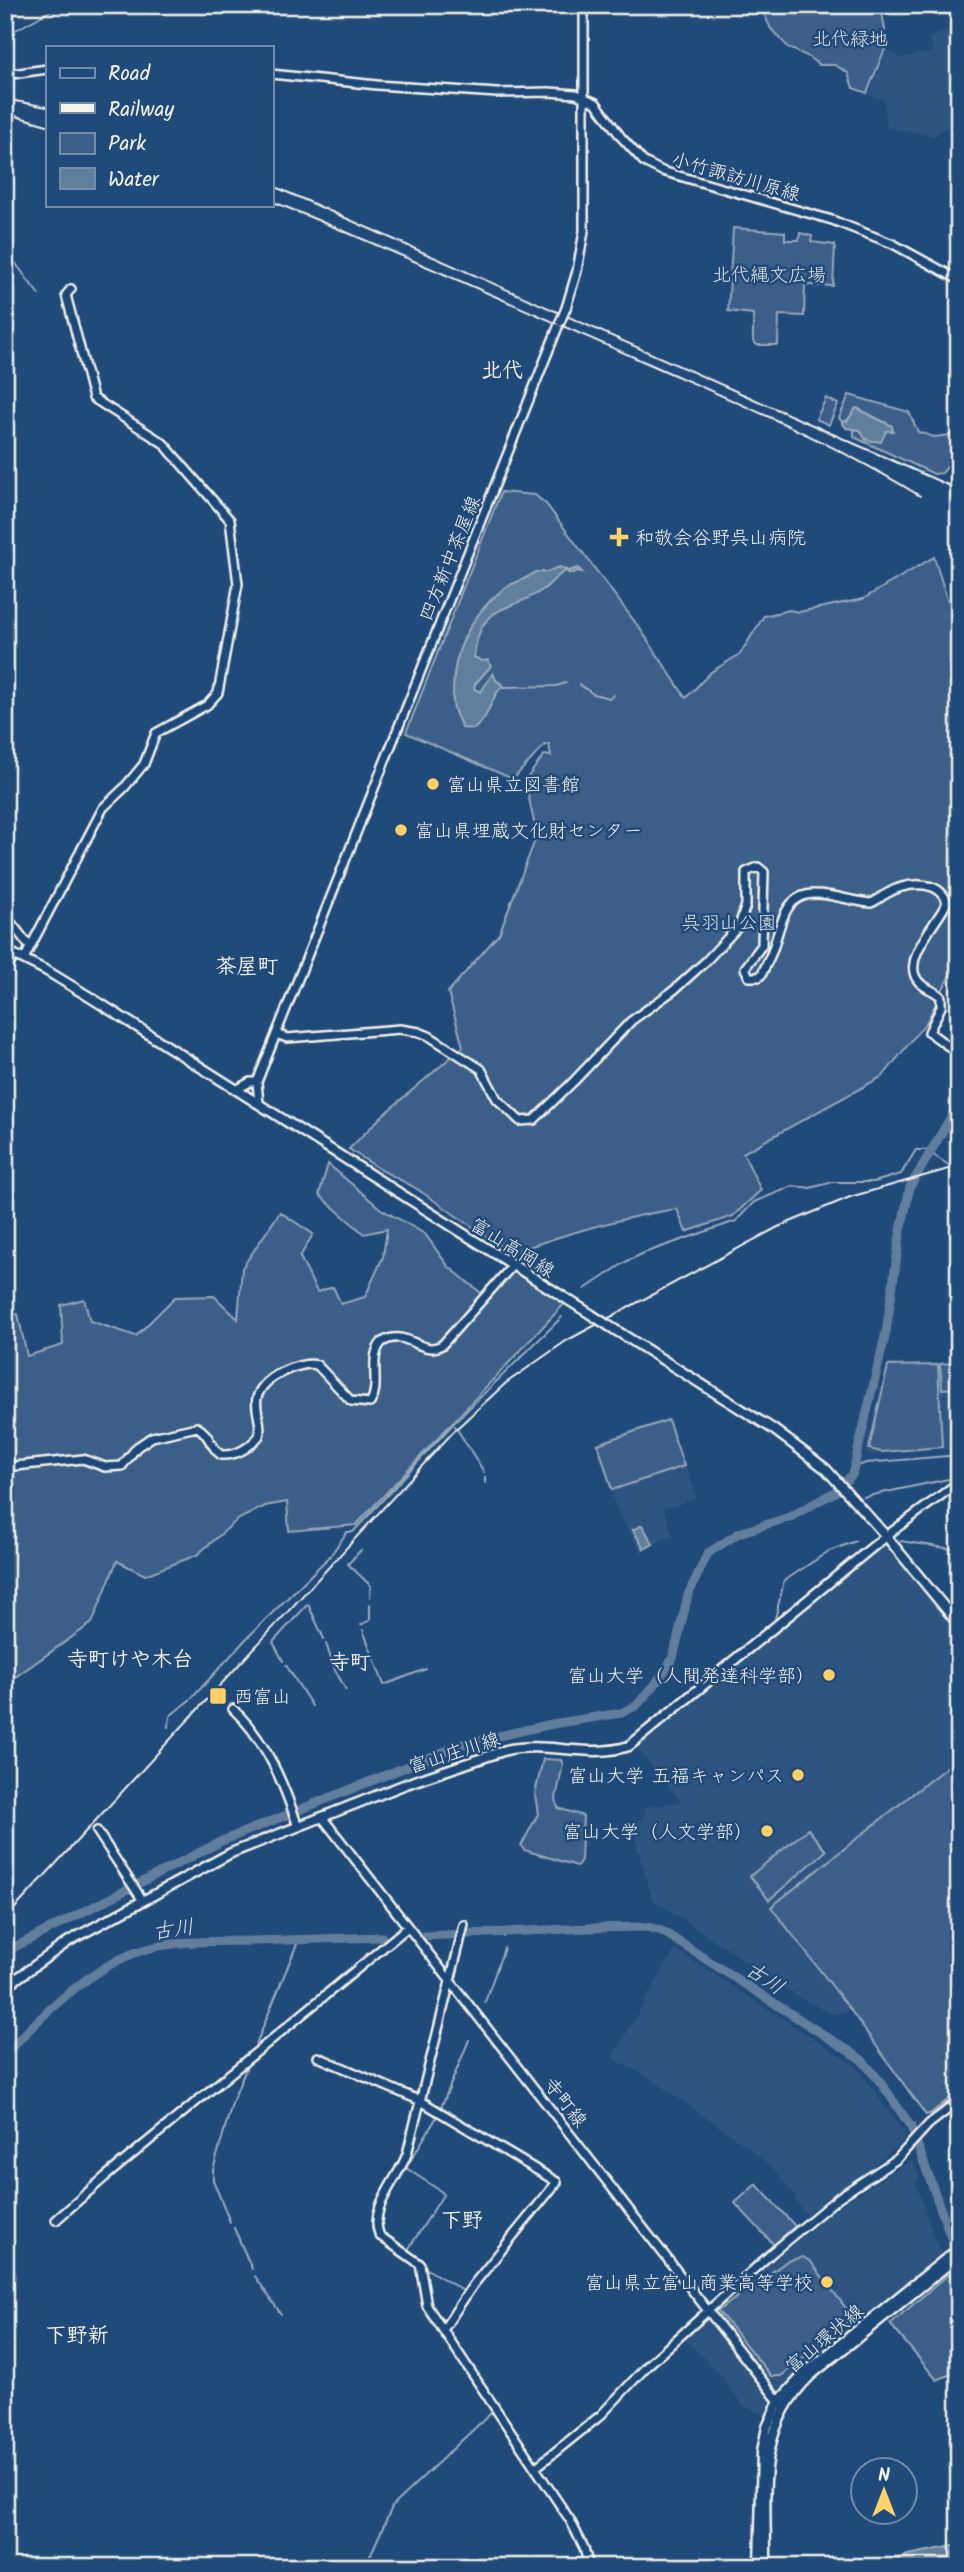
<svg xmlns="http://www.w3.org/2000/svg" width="964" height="2572" font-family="Kalam,'Klee One',sans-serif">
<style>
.built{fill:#2d5581}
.green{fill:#3a5f88;stroke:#97a8b8;stroke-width:2}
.water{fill:#627e9d;stroke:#9cacbb;stroke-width:2}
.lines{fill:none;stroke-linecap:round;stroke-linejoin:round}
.stream{stroke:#9cacbb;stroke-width:2}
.river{stroke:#627e9d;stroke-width:9}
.secondary-casing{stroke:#f4f1e8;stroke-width:12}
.primary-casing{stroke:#f4f1e8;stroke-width:13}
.secondary{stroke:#1f4a7a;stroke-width:7}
.primary{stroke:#1f4a7a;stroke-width:8}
.rail{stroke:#f4f1e8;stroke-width:2}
.secondary-bridge-casing{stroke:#f4f1e8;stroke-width:12;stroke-linecap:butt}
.primary-bridge-casing{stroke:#f4f1e8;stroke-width:13;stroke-linecap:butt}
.secondary-bridge{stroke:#1f4a7a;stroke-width:7}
.primary-bridge{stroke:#1f4a7a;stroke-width:8}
.poi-dot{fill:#ffd166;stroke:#1f4a7a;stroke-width:2.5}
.labels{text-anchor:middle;stroke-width:5;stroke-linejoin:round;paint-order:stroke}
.park-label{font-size:19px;fill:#e1e2de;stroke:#1f4a7a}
.street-label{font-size:19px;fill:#f4f1e8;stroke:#1f4a7a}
.poi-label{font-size:19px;fill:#f4f1e8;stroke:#1f4a7a;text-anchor:start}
.neighbourhood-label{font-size:21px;font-weight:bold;fill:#f4f1e8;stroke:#1f4a7a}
.water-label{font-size:21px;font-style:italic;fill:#dee0dd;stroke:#1f4a7a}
</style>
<rect width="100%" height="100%" fill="#1f4a7a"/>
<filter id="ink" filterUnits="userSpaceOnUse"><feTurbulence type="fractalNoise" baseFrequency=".0143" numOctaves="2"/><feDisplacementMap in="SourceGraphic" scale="14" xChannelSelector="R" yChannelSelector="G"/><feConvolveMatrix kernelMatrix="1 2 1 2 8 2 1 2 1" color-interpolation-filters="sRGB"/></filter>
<g filter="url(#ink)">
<path class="built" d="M 959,24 L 959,118 L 934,136 L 886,127 L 884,100 L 869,94 L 887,49 L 899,58 L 933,52 L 929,38 Z
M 959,1361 L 959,1449 L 923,1449 L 873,1455 L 865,1453 L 887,1362 L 899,1365 Z
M 667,1418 L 670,1420 L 697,1498 L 664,1509 L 673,1536 L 665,1538 L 642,1553 L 618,1513 L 595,1443 Z
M 884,1542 L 959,1632 L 959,1757 L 771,1907 L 849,2008 L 845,2013 L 832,2014 L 800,1998 L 652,1899 L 632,1828 L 644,1815 L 645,1807 L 681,1802 L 635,1745 Z
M 675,1949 L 856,2066 L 905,2133 L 906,2139 L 809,2218 L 796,2202 L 795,2196 L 776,2171 L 748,2147 L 648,2077 L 612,2058 Z
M 912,2160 L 919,2174 L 919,2181 L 916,2183 L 935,2241 L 942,2254 L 804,2366 L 783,2387 L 769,2407 L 767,2417 L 744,2406 L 731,2392 L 724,2378 L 684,2338 L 833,2210 Z"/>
<path class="green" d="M 760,5 L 881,5 L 885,30 L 882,37 L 887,44 L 867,93 L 853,88 L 848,73 L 835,65 L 819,65 L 807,56 L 789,48 L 771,29 Z
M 733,228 L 785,232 L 785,240 L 799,240 L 800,233 L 812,236 L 811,242 L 835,245 L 833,286 L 805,285 L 804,316 L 779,315 L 778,345 L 757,345 L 753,341 L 753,314 L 728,311 Z
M 849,395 L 909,412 L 918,432 L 934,437 L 959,434 L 959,467 L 949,464 L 942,473 L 934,474 L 854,437 L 854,429 L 892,431 L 892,426 L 857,408 L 847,421 L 842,422 L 839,418 Z
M 826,398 L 838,404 L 829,425 L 816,419 Z
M 501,492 L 535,495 L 546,504 L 641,630 L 686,698 L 711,672 L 740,654 L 764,616 L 789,610 L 799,612 L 863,599 L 934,557 L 947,599 L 959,610 L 959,967 L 953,969 L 927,1021 L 883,1076 L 743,1153 L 761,1190 L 733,1216 L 686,1232 L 677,1209 C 620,1217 565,1234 511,1253 L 414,1187 L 381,1170 L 349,1149 L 383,1115 L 463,1047 L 448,992 L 499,934 L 537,835 L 525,781 L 544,755 L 551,756 L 549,744 L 545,745 L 513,779 L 406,733 Z
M 328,1164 L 381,1209 L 425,1234 L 448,1266 L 481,1293 L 450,1336 L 429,1349 C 450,1347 497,1284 513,1265 L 568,1300 L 356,1525 L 289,1531 L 287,1502 L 265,1506 L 237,1520 L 197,1555 L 145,1575 L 117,1561 L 92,1623 L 5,1684 L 5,1315 L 18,1314 L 27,1356 L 63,1345 L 61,1305 L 84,1299 L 90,1321 L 136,1336 L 175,1297 L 214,1296 L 238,1319 L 242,1268 L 280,1212 L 313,1234 L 300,1257 L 317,1292 L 333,1287 L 341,1304 L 365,1297 L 383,1257 L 387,1229 L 364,1234 L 319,1195 Z
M 957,1363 L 958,1388 L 942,1389 L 940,1364 Z
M 938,1365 L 942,1447 L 882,1452 L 869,1449 L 888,1366 Z
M 668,1420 L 684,1466 L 612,1490 L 598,1444 Z
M 959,1757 L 959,2093 L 932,2113 L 926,2115 L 849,2008 L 771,1907 Z
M 543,1759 L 561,1760 L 563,1764 L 556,1798 L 558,1808 L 583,1816 L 581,1860 L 577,1866 L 524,1850 L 521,1846 L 538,1814 L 535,1794 Z
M 808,1829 L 826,1851 L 769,1900 L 750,1876 Z
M 756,2184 L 795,2226 L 774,2245 L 735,2203 Z
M 803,2257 L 811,2262 L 848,2311 L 849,2321 L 781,2376 L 771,2376 L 718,2311 L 787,2261 Z
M 949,2274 L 959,2289 L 959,2371 L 937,2380 L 890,2324 Z"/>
<path class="water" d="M 856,408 L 892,426 L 893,431 L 886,431 L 881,442 L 866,440 L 860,430 L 846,428 L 842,422 L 847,421 Z
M 559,567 L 569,571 L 578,568 L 582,572 L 577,571 L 571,574 L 565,571 C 557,576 551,583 544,589 C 508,614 480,601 474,657 L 482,661 L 488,660 L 491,666 L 475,684 L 474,689 L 481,692 L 493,673 L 496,680 L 503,685 C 489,699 491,716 474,729 L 462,728 C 460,722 455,714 454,708 C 452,703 453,696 453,691 C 453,651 470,616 502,590 C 512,582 525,581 535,572 L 547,572 Z
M 642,1525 L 653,1544 L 644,1549 L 633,1530 Z
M 959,2545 L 959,2567 L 877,2567 L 908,2555 Z"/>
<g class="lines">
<path class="stream" d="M 5,36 L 61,5
M 5,249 L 39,295
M 579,684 L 593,694 L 610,698 L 614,695
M 502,687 L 556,686 L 566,683
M 585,1289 L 627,1261 L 644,1253 L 736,1221 L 754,1202 L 793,1186 L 810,1188 L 833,1182 L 874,1182 L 901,1174 L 916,1150 L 926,1150 L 959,1172
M 455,1426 L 484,1472
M 855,1467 L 866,1463 L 959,1455
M 485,1477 L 485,1483
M 863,1497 L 953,1478 L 957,1480
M 900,1541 L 959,1550
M 361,1550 L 348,1564 L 371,1586 L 370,1597
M 774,1623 L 784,1581 L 829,1551 L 856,1541
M 361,1625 L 370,1620 L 370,1604
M 363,1630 L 384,1685 L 426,1669
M 326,1644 L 335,1670 L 346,1690
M 283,1661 L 273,1642 L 308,1604 L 324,1639
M 286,1665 L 312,1706
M 168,1727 L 170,1716 L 192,1698 L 246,1639 L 330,1556 L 347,1532 L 353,1532 L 453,1424 L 562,1317
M 504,1931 L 504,1937
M 485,2002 L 504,1948
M 254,2049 L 299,1939
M 440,2110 L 469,2040
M 930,2114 L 959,2091
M 911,2127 L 915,2124
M 230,2222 L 213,2180 L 213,2170 L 233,2100 L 248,2064
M 234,2228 L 252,2269
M 406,2253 L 443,2195 L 442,2192 L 406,2168 L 438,2115
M 425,2268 L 465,2292
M 255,2276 L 281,2314
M 365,2567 L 393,2505 L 492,2412 L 492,2409"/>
<path class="river" d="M 424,1936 L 589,1928 L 648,1927 L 662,1931 L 852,2053 L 862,2060 L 882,2084 L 911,2127 L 958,2257
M 5,1952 L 222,1841 L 463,1744 L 552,1724 L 621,1713 L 636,1706 L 654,1686 L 673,1658 L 688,1595 L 708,1553 L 739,1533 L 790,1517 L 835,1492 L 852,1475 L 886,1332 L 900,1235 L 910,1187 L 959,1103
M 5,2055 C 39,2017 86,1972 134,1953 C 172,1939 214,1942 255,1941 C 297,1940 340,1938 382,1937"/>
<g class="secondary-casing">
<path id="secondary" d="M 271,74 L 377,85 L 497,93 L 549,92 L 576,94 L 596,103 L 621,137 L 644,162 L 662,171 L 832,220 L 893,244 L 959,280
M 5,75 L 47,69
M 566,308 L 577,271 L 584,231 L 584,5
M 5,915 L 30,947
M 24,959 L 103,808 L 124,788 L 144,764 L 156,733 L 207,705 L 218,693 L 238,584 L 230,520 L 163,443 L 93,398 L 66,295 L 71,289
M 276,1034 L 287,1038 L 400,1029 L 419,1032 L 429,1036 L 481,1069 L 497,1099 L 520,1121 L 534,1120 L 574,1081 L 631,1021 L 674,990 L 705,962 L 739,926 L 746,905 L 746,872 L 758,867 L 764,872 L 762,945 L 745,968 L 749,977 L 759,977 L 762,974 C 765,966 770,958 773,949 C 781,925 784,893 816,894 C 834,894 852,902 871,903 C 877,901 880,897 886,894 C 904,883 938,878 947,902 C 940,920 899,961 919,982 C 925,989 935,990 941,997 L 941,1007 L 929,1032 L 959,1054
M 236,1090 L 250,1082 L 257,1082
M 259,1104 L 257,1082 L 560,322
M 5,1467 L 83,1459 L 105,1467 L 122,1466 L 137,1447 L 152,1437 L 197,1427 C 210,1434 210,1447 221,1455 C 237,1456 249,1448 259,1436 C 263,1423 254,1410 257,1398 C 262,1377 298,1361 317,1365 L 351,1401 L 370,1403 C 382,1385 367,1358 382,1342 C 407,1327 421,1357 442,1345 L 513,1265
M 886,1536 L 959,1482
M 233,1709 C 266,1740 284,1784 298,1827
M 322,1817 L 784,2408
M 97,1831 L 143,1901
M 464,1925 L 407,2154 C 399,2178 367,2209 380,2236 L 420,2264 L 427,2306 L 570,2520 L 584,2548 L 589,2567
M 318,2057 L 421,2101 L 557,2182 L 473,2285 L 443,2330
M 56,2220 L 105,2177 L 408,1927
M 535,2468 L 601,2415 L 647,2366 L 773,2252 L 839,2197 L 897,2159 L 929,2124 L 959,2101"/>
</g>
<g class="primary-casing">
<path id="primary" d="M 5,950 L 47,971 L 93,999 L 592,1315
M 5,972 L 14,955
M 609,1326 L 773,1429 L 826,1469 L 886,1536 L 959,1625
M 5,1987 L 69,1941 L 231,1853 L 406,1784 L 506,1750 C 547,1741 589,1759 629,1746 L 886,1536
M 759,2567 L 762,2451 L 767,2427 L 779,2401 L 806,2372 L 959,2248
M 766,2567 C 767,2496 754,2430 810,2376 L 959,2256"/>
</g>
<use href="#secondary" class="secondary"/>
<use href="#primary" class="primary"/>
<path class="rail" d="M 5,99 L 47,107
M 5,113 L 47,125
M 271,185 L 959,490
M 271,201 C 395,251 516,306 638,359 C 733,401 831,441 920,496
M 5,1919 L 455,1430 L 506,1383 L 566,1341 L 778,1227 L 850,1197 L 959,1166"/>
<g class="secondary-bridge-casing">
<path id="secondary-bridge" d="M 560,322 L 566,308"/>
</g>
<g class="primary-bridge-casing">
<path id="primary-bridge" d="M 592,1315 L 609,1326"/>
</g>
<use href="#secondary-bridge" class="secondary-bridge"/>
<use href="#primary-bridge" class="primary-bridge"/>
</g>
</g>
<g class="poi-dot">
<path d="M615.5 526.5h7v7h7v7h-7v7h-7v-7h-7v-7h7z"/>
<circle cx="433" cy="784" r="7"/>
<circle cx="401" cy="830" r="7"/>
<circle cx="829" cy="1675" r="7"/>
<rect x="209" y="1687" width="18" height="18" rx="3.5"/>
<circle cx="798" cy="1775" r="7"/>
<circle cx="767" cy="1831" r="7"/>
<circle cx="827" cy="2282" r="7"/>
</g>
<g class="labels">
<g class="park-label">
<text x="850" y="45">北代緑地</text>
<text x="769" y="281">北代縄文広場</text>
<text x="729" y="929">呉羽山公園</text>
</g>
<g class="street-label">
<text transform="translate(736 176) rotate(16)" y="7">小竹諏訪川原線</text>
<text transform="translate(449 558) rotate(-68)" y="7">四方新中茶屋線</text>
<text transform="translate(513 1247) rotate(32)" y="7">富山高岡線</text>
<text transform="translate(454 1752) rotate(-18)" y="7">富山庄川線</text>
<text transform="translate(566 2102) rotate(52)" y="7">寺町線</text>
<text transform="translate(824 2338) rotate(-40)" y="7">富山環状線</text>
</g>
<g class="poi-label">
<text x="635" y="544">和敬会谷野呉山病院</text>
<text x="447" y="791">富山県立図書館</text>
<text x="415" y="837">富山県埋蔵文化財センター</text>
<text x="815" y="1682" text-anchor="end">富山大学（人間発達科学部）</text>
<text x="234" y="1703">西富山</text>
<text x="784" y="1782" text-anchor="end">富山大学 五福キャンパス</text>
<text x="753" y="1838" text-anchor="end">富山大学（人文学部）</text>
<text x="813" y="2289" text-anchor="end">富山県立富山商業高等学校</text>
</g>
<g class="neighbourhood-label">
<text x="502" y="377">北代</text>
<text x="247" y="973">茶屋町</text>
<text x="130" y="1666">寺町けや木台</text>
<text x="350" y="1669">寺町</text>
<text x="462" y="2227">下野</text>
<text x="77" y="2342">下野新</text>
</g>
<g class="water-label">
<text transform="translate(173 1929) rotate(-8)" y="7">古川</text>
<text transform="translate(765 1978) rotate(34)" y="7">古川</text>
</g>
</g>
<rect width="964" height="2572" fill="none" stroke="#1f4a7a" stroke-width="28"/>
<rect x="14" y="14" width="936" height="2544" fill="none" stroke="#f4f1e8" stroke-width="2.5" filter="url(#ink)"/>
<rect x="46" y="46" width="228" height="161" fill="#1f4a7a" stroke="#748da6" stroke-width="2"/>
<rect x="60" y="68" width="35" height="10" fill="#1f4a7a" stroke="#748da6" stroke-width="2"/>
<text x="108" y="80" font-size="21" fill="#f4f1e8">Road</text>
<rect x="60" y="103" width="35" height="10" fill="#f4f1e8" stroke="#748da6" stroke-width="2"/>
<text x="108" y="116" font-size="21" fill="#f4f1e8">Railway</text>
<rect x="60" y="133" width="35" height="21" fill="#3a5f88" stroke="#748da6" stroke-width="2"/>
<text x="108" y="150" font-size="21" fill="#f4f1e8">Park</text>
<rect x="60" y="168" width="35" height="21" fill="#627e9d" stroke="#748da6" stroke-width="2"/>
<text x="108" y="186" font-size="21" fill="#f4f1e8">Water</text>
<g transform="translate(884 2491)"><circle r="33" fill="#1f4a7a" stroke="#748da6" stroke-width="2"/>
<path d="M0-5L12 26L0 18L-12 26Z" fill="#ffd166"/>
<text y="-10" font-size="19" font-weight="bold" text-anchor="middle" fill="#f4f1e8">N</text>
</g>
</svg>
